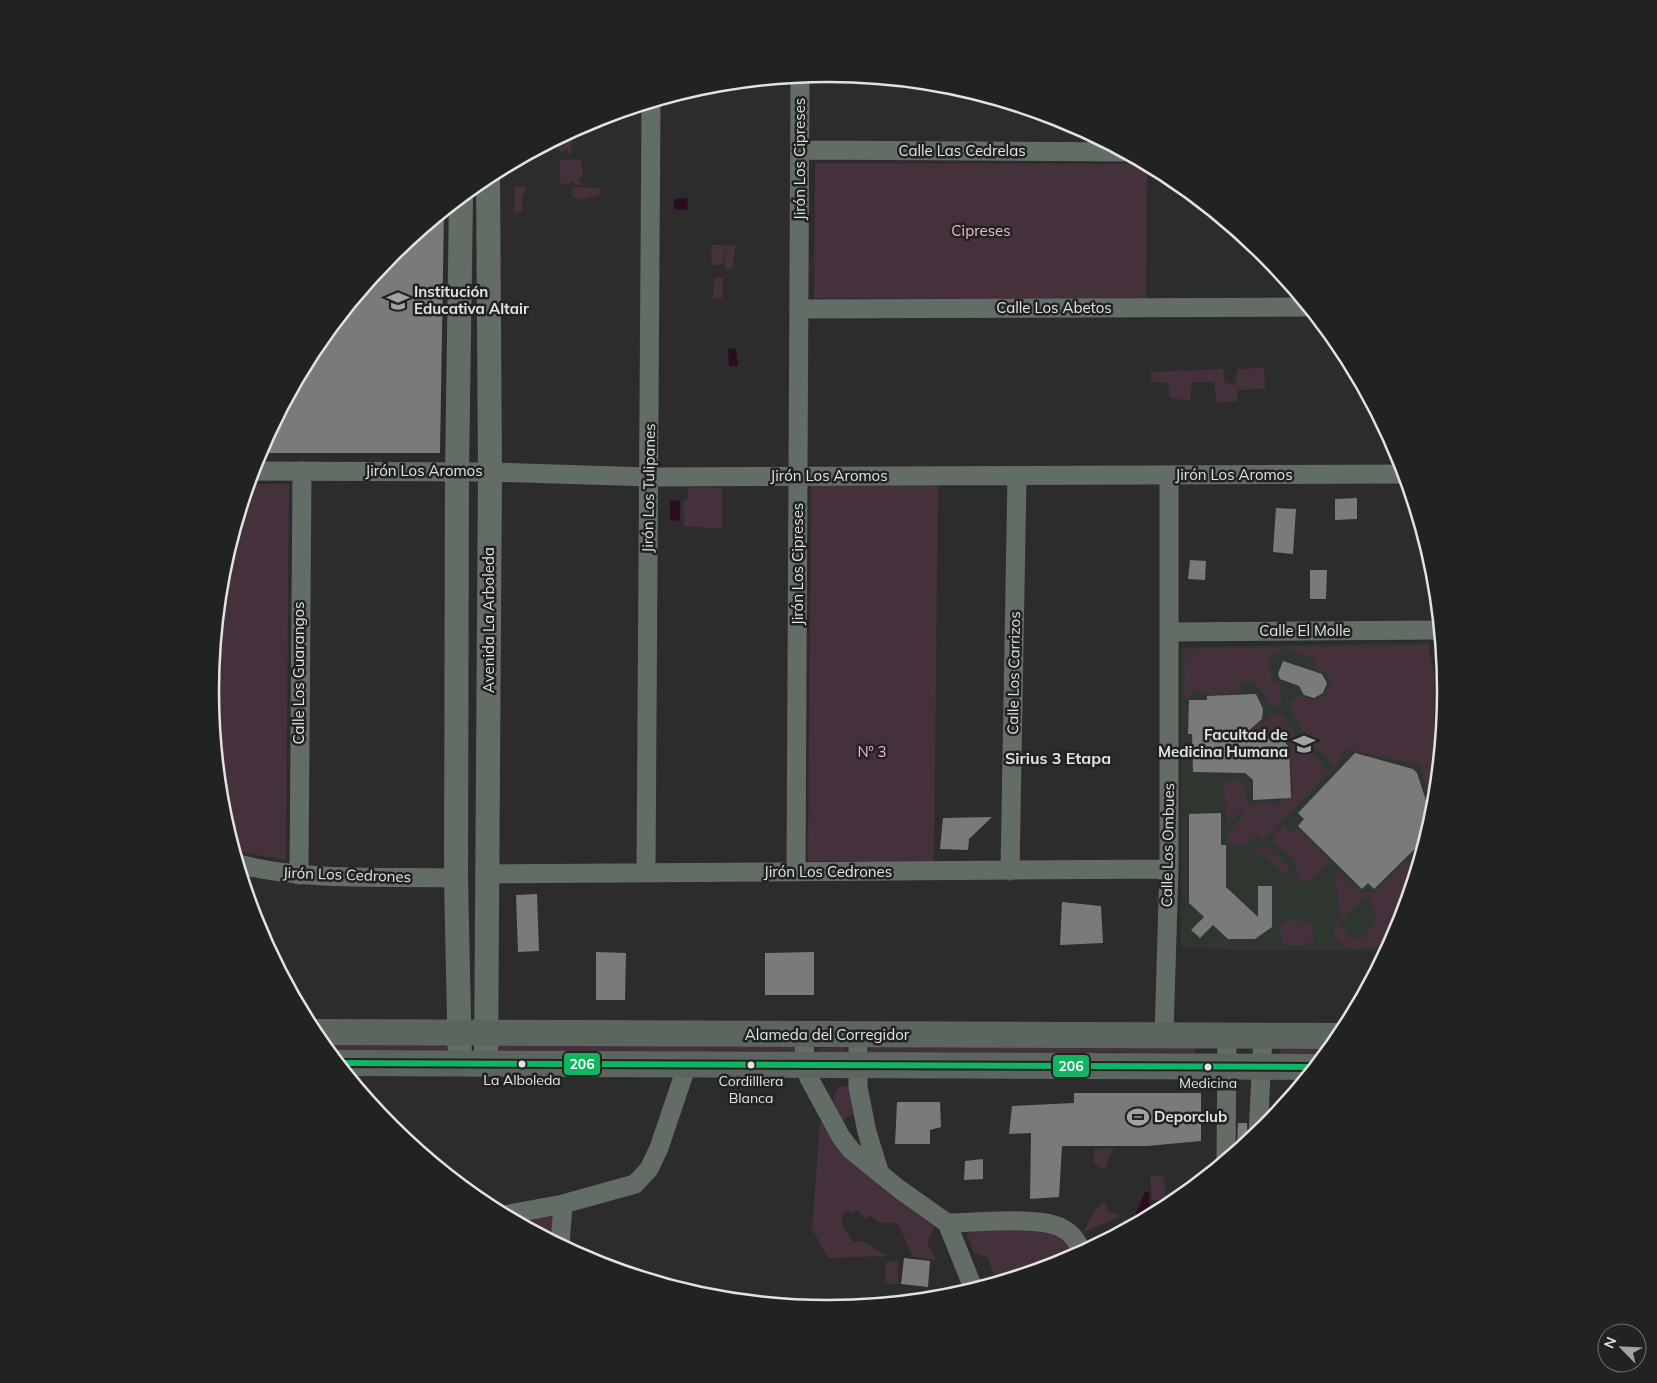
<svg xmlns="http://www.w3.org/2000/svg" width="1657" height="1383" font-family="Mulish,sans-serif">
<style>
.built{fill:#2f3630}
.green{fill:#45313c}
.water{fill:#290d1f}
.building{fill:#797a79}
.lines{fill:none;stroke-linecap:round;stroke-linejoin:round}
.minor{stroke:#636d65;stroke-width:19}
.tertiary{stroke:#636d65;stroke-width:24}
.secondary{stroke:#5d655f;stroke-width:26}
.bus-1-casing{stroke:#212321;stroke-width:10}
.bus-1{stroke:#13b361;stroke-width:6}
.bus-dot{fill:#e1e2e1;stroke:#212321;stroke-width:2}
.labels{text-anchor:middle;stroke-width:5;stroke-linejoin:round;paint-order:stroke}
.bus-label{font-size:14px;fill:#e1e2e1;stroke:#212321}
.street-label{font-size:15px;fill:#e1e2e1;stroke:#212321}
.park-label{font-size:15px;fill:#f4b3d8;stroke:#212321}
.poi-label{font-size:15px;font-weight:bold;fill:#e1e2e1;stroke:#212321;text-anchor:start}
.neighbourhood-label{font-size:16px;font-weight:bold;fill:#e1e2e1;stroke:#212321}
.rim{fill:none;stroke:#e1e2e1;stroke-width:2.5}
.line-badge{stroke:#212321;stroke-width:2}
.badge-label{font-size:14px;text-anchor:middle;font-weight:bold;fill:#fff}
</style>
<rect width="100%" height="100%" fill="#2c2c2c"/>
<path class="built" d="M 1430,642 L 1425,842 L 1399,928 L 1387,951 L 1181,949 L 1181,647 Z"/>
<path class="green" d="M 572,132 L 571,155 L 569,156 L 567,149 L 561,152 L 556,146 L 556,140 Z
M 581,159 L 583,176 L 578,180 L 581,185 L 575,185 L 571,180 L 571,183 L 560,184 L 560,160 Z
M 815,163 L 1145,164 L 1147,165 L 1146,300 L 814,298 Z
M 515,186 L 525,187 L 526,190 L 522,197 L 522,211 L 514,213 Z
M 572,187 L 602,188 L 598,195 L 580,200 L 572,197 Z
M 711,245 L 724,245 L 724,262 L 717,266 L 712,265 Z
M 725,245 L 735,245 L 733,268 L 725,271 Z
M 714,278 L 723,278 L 722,298 L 713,298 Z
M 1264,368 L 1265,389 L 1238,390 L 1237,401 L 1217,403 L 1214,382 L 1192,382 L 1190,401 L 1170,398 L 1168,383 L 1151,382 L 1151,372 L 1223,369 L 1225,383 L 1235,384 L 1237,369 Z
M 249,484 L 289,484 L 286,860 L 234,851 L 223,812 L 211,691 L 223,571 Z
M 811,484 L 938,485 L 934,862 L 808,861 Z
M 687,487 L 722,488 L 722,529 L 684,526 L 683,502 L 689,497 Z
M 1428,645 L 1434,672 L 1434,815 L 1420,765 L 1346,749 L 1335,768 L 1309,740 L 1288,705 L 1300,694 C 1306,700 1315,701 1323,697 L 1330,683 L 1326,673 L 1315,668 L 1314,660 L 1294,652 L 1293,649 L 1281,649 L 1279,653 L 1276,651 L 1272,654 L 1272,659 L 1267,664 L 1268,667 L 1271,667 L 1272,681 L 1280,684 L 1281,706 L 1269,706 L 1268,699 L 1254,682 L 1238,683 L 1242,692 C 1231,690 1213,700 1202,691 L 1193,692 L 1189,698 L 1184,697 L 1185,649 Z
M 1270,714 L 1282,714 L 1296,734 L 1242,732 L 1241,730 C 1254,728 1260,719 1269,719 Z
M 1281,737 L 1297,737 L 1329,772 L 1263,841 L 1257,835 L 1248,844 L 1234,845 L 1227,841 L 1228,833 L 1246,812 L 1242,810 L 1227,824 L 1223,781 L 1238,778 L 1245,785 L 1246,801 L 1250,805 L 1257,804 L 1259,801 L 1277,805 L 1293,791 L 1290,746 Z
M 1284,824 L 1287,831 L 1292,833 L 1299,829 L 1331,862 L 1307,883 L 1298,877 L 1294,860 L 1270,840 Z
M 1263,844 L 1286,864 L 1289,870 L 1287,874 L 1281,873 L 1261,852 L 1254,858 L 1252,856 Z
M 1407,860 L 1411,865 C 1410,897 1404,919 1389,948 L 1346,948 L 1334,935 L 1336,921 L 1352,940 L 1362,939 L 1376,919 L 1370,896 L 1361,901 L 1340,921 L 1335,867 L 1361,892 L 1374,893 Z
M 1291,919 L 1313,924 L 1313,941 L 1301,946 L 1282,944 L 1280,926 Z
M 319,1040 L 447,1041 L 452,1051 L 332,1056 Z
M 1334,1044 L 1321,1060 L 1280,1056 L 1280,1048 Z
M 496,1045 L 795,1045 L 795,1054 L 499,1056 Z
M 871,1045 L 1195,1045 L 1195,1053 L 1099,1052 L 1081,1059 L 868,1053 Z
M 844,1047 L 850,1053 L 814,1053 L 819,1048 Z
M 849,1086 L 859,1112 L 846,1117 L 843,1125 L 833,1098 L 839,1087 Z
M 820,1121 L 829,1131 L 842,1139 L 886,1192 L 934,1226 L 927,1244 L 937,1260 L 913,1257 L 898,1223 L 880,1223 L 870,1216 L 866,1219 L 856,1209 L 851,1213 L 848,1210 L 842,1215 L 842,1226 L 854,1242 L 861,1241 L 888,1256 L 828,1258 L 812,1229 Z
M 1114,1148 L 1104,1170 L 1094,1163 L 1094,1149 Z
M 1163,1175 L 1166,1199 L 1152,1200 L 1150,1176 Z
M 1105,1202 L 1107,1210 L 1121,1216 L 1083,1233 L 1095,1209 Z
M 555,1212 L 550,1240 L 514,1220 Z
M 975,1227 L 1043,1229 L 1062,1235 L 1076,1256 L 1065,1262 L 997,1283 L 988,1258 L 974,1253 L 967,1235 Z
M 898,1261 L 898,1284 L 885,1283 L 886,1262 Z"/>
<path class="water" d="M 688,198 L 687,210 L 674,209 L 674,199 Z
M 736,348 L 738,366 L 729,366 L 728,349 Z
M 680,500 L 680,521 L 670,520 L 670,501 Z
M 1145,1192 L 1149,1192 L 1150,1213 L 1138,1217 L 1136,1213 Z"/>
<path class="building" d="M 444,212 L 440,453 L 259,453 L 315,348 L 392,254 Z
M 1357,498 L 1357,519 L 1335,520 L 1335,499 Z
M 1276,508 L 1296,509 L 1293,554 L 1273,552 Z
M 1190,560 L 1206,561 L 1205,580 L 1188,579 Z
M 1310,570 L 1327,570 L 1326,599 L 1310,599 Z
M 1283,661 L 1322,674 L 1327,683 L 1323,693 L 1314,698 L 1304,695 L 1299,686 L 1280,679 L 1278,674 Z
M 1256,694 L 1263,709 L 1262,719 L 1238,740 L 1281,738 L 1289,747 L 1291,798 L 1253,800 L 1253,780 L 1245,773 L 1193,772 L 1192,734 L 1188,734 L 1189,700 L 1207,700 L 1207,696 Z
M 1355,753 L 1413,769 L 1417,773 L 1432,819 L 1426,838 L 1374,889 L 1368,883 L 1362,889 L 1298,826 L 1304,819 L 1298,813 Z
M 1221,813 L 1221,845 L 1226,845 L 1226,887 L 1258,917 L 1258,886 L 1272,886 L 1272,927 L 1255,939 L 1228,939 L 1213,925 L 1200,938 L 1191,930 L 1204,917 L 1189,903 L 1189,814 Z
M 992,817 L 969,839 L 968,850 L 940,849 L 943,818 Z
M 537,894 L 539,951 L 518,952 L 516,895 Z
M 1062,902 L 1101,906 L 1103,943 L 1060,945 Z
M 596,952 L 626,953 L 625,1000 L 596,1000 Z
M 814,952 L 814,995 L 765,995 L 765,953 Z
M 1074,1093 L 1201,1093 L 1201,1141 L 1147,1146 L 1062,1146 L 1059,1197 L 1030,1199 L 1031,1133 L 1009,1134 L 1012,1106 L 1074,1103 Z
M 897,1102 L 940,1102 L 941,1127 L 930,1130 L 930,1144 L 895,1144 Z
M 1238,1123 L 1247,1123 L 1248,1142 L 1237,1143 Z
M 983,1159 L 983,1179 L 964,1180 L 965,1161 Z
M 904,1258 L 930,1261 L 928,1287 L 901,1284 Z"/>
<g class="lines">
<path class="minor" d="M 801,150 L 1123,152
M 799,309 L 1309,307
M 253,471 L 490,472 L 650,477 L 1405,474
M 1169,632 L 1440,630
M 238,864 C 310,882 383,876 456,878
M 1010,871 L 1017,476
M 796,872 L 800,77
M 646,873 L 651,103
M 488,874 L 1169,869
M 299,875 L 302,471
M 804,1035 L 805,1066 L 809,1078 L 841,1137 L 851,1150 L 899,1189 L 947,1223 L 974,1290
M 858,1035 L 858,1087 L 867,1132 L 879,1171
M 1164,1035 L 1169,869 L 1169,475
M 1258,1135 L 1263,1036
M 1226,1161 L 1227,1035
M 504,1215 L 563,1204 L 635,1184 L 649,1169 L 659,1148 L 687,1065
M 947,1223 C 974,1223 1037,1216 1060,1227 C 1071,1232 1079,1242 1081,1253
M 560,1245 L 563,1204"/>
<path class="tertiary" d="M 460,1064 L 456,878 L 457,472 L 461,198
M 486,1064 L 490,472 L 488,176"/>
<path class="secondary" d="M 313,1032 L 1341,1036
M 338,1063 L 1315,1067"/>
<g class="bus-1-casing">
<path id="bus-1" d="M 338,1063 L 1315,1067"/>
</g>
<use href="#bus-1" class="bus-1"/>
</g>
<defs>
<g id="school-bare" transform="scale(1.725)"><path d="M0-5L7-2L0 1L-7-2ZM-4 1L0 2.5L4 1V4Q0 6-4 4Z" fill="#a2a2a2" stroke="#212321" stroke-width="2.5" paint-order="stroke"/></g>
<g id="university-bare" transform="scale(1.725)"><path d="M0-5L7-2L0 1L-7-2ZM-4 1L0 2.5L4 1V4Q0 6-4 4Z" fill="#a2a2a2" stroke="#212321" stroke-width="2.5" paint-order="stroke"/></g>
<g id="stadium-bare" transform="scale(1.725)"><path d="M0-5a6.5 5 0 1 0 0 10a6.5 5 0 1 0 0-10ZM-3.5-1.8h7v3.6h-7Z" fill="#a2a2a2" stroke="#212321" stroke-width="2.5" paint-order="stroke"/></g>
</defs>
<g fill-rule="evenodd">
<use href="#school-bare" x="398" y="301"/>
<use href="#university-bare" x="1304" y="744"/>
<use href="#stadium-bare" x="1138" y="1117"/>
</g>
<g class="bus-dot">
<circle cx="522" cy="1064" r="4.5"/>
<circle cx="751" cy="1065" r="4.5"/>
<circle cx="1208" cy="1067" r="4.5"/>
</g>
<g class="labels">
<g class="bus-label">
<text x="522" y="1085">La Alboleda</text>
<text x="751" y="1086">Cordilllera<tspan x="751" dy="17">Blanca</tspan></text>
<text x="1208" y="1088">Medicina</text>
</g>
<g class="street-label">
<text x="962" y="156">Calle Las Cedrelas</text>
<text transform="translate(800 159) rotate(-90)" y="5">Jirón Los Cipreses</text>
<text x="1054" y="313">Calle Los Abetos</text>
<text x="424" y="476">Jirón Los Aromos</text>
<text x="1234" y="480">Jirón Los Aromos</text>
<text x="829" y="481">Jirón Los Aromos</text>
<text transform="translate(649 488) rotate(-89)" y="5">Jirón Los Tulipanes</text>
<text transform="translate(798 564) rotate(-90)" y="5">Jirón Los Cipreses</text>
<text transform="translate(489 620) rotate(-90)" y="5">Avenida La Arboleda</text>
<text x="1305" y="636">Calle El Molle</text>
<text transform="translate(299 673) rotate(-90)" y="5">Calle Los Guarangos</text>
<text transform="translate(1014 673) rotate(-89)" y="5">Calle Los Carrizos</text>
<text transform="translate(1168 845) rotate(-89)" y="5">Calle Los Ombues</text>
<text x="828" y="877">Jirón Los Cedrones</text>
<text transform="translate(347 875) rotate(2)" y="5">Jirón Los Cedrones</text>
<text x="827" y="1040">Alameda del Corregidor</text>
</g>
<g class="park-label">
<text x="981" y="236">Cipreses</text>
<text x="872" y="757">Nº 3</text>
</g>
<g class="poi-label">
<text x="414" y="297">Institución<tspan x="414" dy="17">Educativa Altair</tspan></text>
<text x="1288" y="740" text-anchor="end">Facultad de<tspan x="1288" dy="17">Medicina Humana</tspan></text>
<text x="1154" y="1122">Deporclub</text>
</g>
<g class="neighbourhood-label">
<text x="1058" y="764">Sirius 3 Etapa</text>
</g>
</g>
<path d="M0 0H1657V1383H0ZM219 691a609 609 0 1 1 1218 0a609 609 0 1 1-1218 0Z" fill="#212321" fill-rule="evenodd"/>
<path class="rim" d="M219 691a609 609 0 1 1 1218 0a609 609 0 1 1-1218 0Z"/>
<g class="line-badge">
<rect x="563" y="1052" width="38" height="24" rx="5" fill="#13b361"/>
<rect x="1052" y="1054" width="38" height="24" rx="5" fill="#13b361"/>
</g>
<g class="badge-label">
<text x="582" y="1069">206</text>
<text x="1071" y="1071">206</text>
</g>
<g transform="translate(1622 1348) rotate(294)"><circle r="24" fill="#212321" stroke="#6e6f6e"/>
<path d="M0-4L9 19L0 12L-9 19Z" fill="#a2a2a2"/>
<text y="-8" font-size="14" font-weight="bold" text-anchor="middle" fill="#e1e2e1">N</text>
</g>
</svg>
